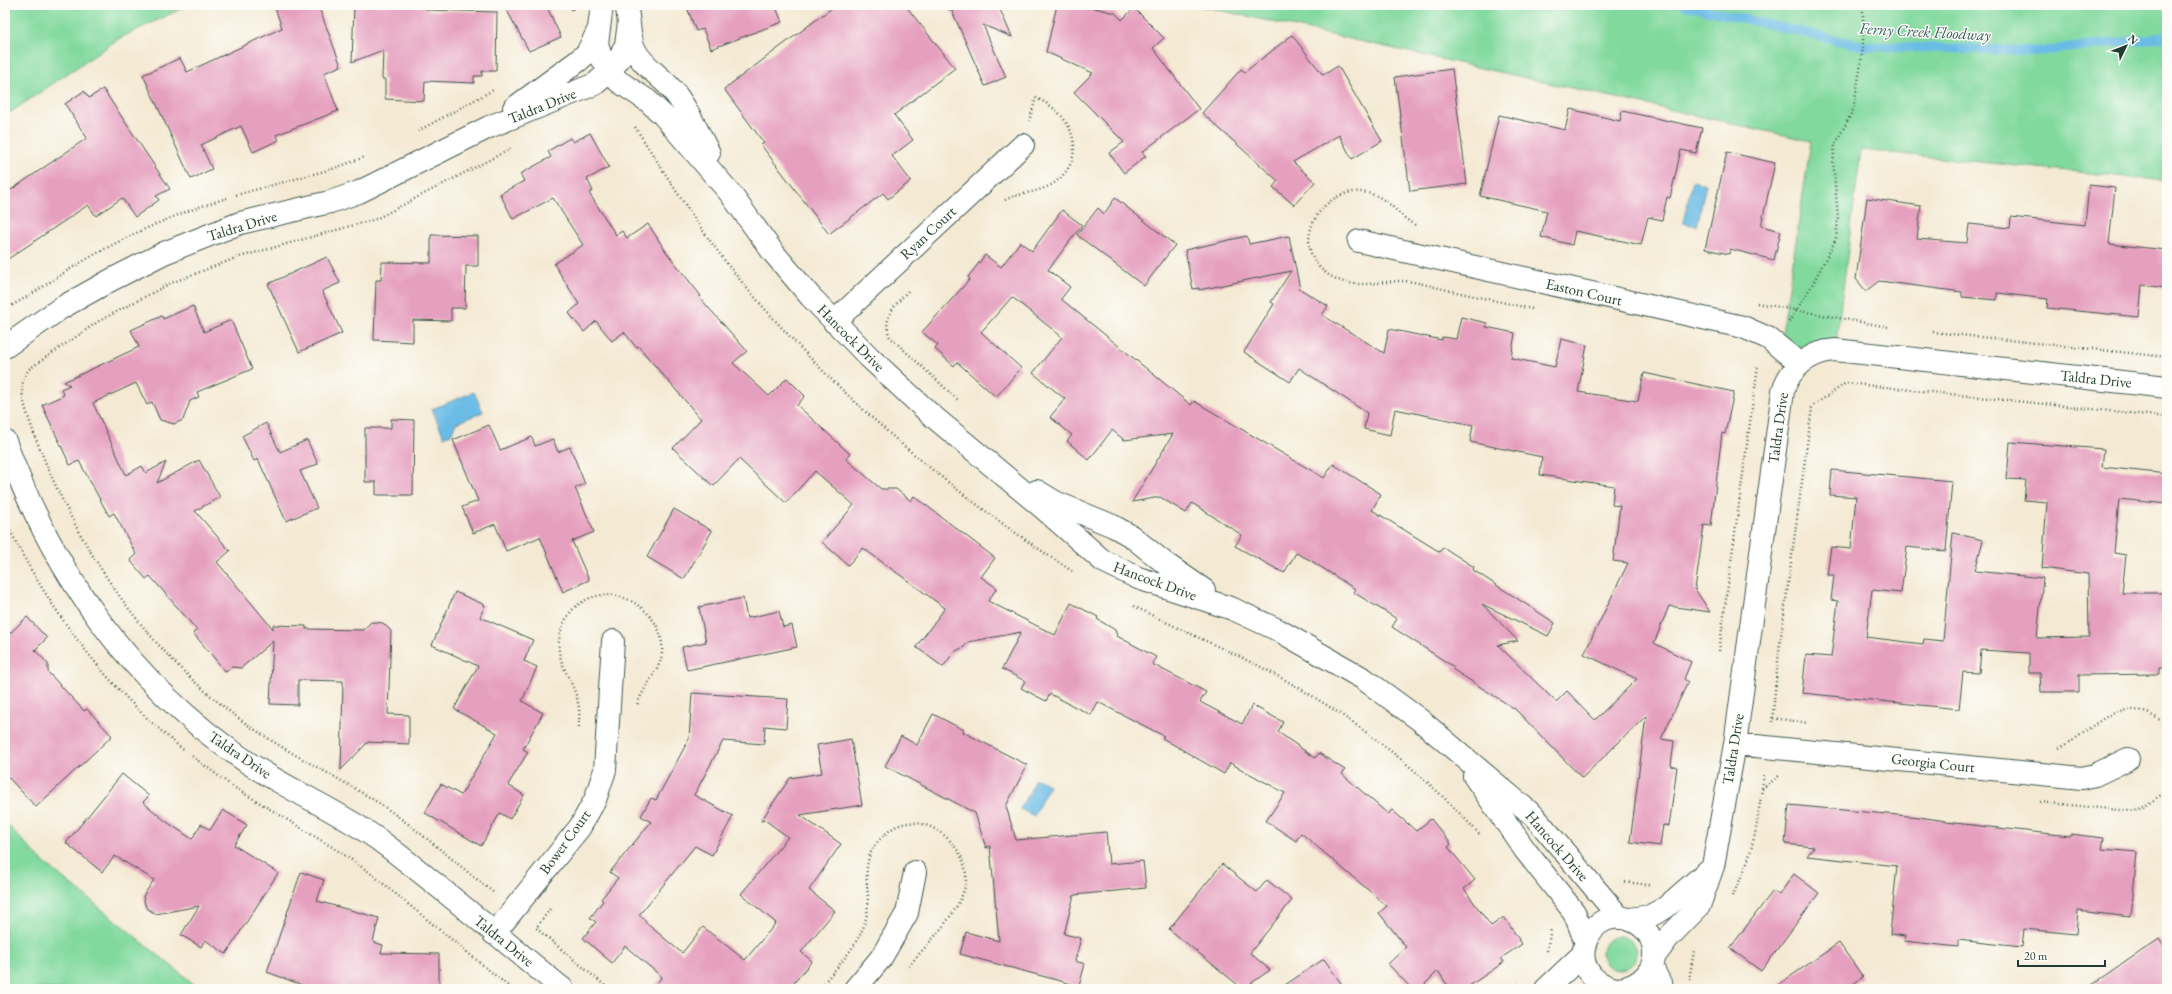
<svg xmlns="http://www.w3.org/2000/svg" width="2172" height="994" font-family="'EB Garamond',serif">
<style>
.green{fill:#81d99e;stroke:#508b69}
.water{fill:#6bbce6;stroke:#457c8d}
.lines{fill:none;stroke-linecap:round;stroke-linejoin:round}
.stream{stroke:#6bbce6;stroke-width:9}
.building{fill:#e6a0bf}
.minor-casing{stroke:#3f574c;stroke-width:24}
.path{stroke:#3f574c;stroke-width:2.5;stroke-dasharray:1 3;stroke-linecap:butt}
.minor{stroke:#fff;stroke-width:22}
.labels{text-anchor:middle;stroke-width:3;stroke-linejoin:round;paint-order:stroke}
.street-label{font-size:15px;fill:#1f3d34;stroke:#fdfcf7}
.water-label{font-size:16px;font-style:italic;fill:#325d60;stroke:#fdfcf7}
</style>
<rect width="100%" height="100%" fill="#fdfcf7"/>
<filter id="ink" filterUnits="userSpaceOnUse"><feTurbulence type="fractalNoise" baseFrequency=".025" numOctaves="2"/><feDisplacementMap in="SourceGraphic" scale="8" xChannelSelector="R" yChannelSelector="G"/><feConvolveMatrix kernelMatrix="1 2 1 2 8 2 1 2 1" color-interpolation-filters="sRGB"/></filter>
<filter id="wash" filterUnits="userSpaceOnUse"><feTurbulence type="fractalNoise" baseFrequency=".012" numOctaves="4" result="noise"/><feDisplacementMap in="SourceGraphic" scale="16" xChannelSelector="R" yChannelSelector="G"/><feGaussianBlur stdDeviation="0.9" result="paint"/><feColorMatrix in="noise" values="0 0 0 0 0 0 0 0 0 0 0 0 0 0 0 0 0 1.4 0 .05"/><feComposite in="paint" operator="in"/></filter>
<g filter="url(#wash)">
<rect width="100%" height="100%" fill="#f4ead4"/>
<path class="green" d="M 5,5 L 189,5 L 120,38 L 5,116 Z
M 1196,5 L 2167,5 L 2167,181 L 1861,150 L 1835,350 L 1812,355 L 1780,347 L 1811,141 Z
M 5,822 L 41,860 L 200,989 L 5,989 Z
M1602 953a17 17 0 1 1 34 0a17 17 0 1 1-34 0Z"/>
<path class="water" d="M 1692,181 L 1706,184 L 1697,226 L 1683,223 Z
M 474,392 L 483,412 L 456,423 L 451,434 L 444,437 L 432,409 Z
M 1037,779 L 1049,785 L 1034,816 L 1020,809 L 1022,804 L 1030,792 L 1034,780 Z"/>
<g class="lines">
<path class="stream" d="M 1684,5 L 1863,46 L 2041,51 L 2167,37"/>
</g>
<g id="blocks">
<path class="building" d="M 274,5 L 318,5 L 341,66 L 324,73 L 338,111 L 276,135 L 279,140 L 253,152 L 241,126 L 201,145 L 212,169 L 191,179 L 143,75 L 180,58 L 187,72 L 282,28 Z
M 354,5 L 427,5 L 427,10 L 497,12 L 496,71 L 482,71 L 482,76 L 474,76 L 474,83 L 425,81 L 424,101 L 385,99 L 385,79 L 382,79 L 383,50 L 352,62 Z
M 504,5 L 546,5 L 561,37 L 529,51 Z
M 686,5 L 775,5 L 782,22 L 711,49 L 703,29 L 696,31 Z
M 836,5 L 905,5 L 955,68 L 894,115 L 913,140 L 892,156 L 911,181 L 888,199 L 883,193 L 829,234 L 761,145 L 764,143 L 724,89 Z
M 939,5 L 998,5 L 1012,37 L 983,25 L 1006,77 L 985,86 L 952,11 Z
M 1057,5 L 1082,5 L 1115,13 L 1122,20 L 1134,8 L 1164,38 L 1153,48 L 1199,109 L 1142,152 L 1146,156 L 1124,173 L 1109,153 L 1124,142 L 1074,92 L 1093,73 L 1046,52 Z
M 1292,35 L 1323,75 L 1338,66 L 1382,141 L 1352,159 L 1339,135 L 1293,162 L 1315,182 L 1294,205 L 1273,187 L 1278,181 L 1202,113 L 1241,69 L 1245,72 Z
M 1452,69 L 1467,184 L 1410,191 L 1395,77 Z
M 103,89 L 170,189 L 156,196 L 159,200 L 135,217 L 122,198 L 96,216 L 88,205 L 5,261 L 5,194 L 87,138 L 65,104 L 84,91 L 89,98 Z
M 1570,109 L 1620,121 L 1622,111 L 1702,128 L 1696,153 L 1681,150 L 1670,198 L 1667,197 L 1662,220 L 1648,217 L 1641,245 L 1575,231 L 1572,245 L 1541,237 L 1547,211 L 1480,196 L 1499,115 L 1565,130 Z
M 590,133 L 609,167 L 587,179 L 593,191 L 589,193 L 616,235 L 622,231 L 627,238 L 648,224 L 667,253 L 701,296 L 699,297 L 747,351 L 733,363 L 769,396 L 787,378 L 805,396 L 797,405 L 850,454 L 846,459 L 881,489 L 896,489 L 911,501 L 914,496 L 995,558 L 981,577 L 997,588 L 988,601 L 1055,635 L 1071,603 L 1098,617 L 1097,619 L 1115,630 L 1117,636 L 1156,657 L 1152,664 L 1206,692 L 1200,702 L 1242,724 L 1252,705 L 1283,722 L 1278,732 L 1315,758 L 1319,753 L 1345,770 L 1342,774 L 1388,814 L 1392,810 L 1416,831 L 1431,819 L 1451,844 L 1448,847 L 1475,880 L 1464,889 L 1491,926 L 1504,917 L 1522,944 L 1501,958 L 1504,962 L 1465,989 L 1450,989 L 1438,971 L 1420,989 L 1412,989 L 1388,964 L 1406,947 L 1379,913 L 1387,906 L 1301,833 L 1296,841 L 1266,821 L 1285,793 L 1230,763 L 1224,774 L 1162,738 L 1164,736 L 1098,702 L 1091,715 L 1050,694 L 1046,701 L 1021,688 L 1025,681 L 1002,669 L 1021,632 L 968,642 L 964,647 L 954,652 L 943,667 L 916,647 L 945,608 L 863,548 L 848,565 L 822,542 L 854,505 L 815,471 L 786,503 L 739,459 L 713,486 L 673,448 L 701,419 L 638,346 L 636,347 L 624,332 L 612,341 L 596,321 L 584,332 L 569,313 L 579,304 L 554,264 L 583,245 L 553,198 L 513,219 L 500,194 L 524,181 L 520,174 L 551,157 L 548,151 L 570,138 L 573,142 Z
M 1727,152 L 1775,163 L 1761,226 L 1781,231 L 1774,260 L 1730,249 L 1729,254 L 1705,249 Z
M 2089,185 L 2115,188 L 2109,244 L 2167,250 L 2167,288 L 2142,285 L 2139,317 L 2047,308 L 2048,299 L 1997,293 L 1997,300 L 1962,297 L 1962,292 L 1879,281 L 1866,291 L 1856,279 L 1867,198 L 1921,206 L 1917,239 L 1967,243 L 1969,224 L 2010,228 L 2011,217 L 2085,225 Z
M 1115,198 L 1175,245 L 1144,286 L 1077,235 L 1098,208 L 1104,214 Z
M 1062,210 L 1082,225 L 1048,270 L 1070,287 L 1061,299 L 1191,405 L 1194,401 L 1324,478 L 1333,464 L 1381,494 L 1372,510 L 1440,552 L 1443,547 L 1474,567 L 1473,570 L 1555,623 L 1548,636 L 1482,604 L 1518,641 L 1498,645 L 1556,702 L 1567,691 L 1595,720 L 1637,679 L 1584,654 L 1628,563 L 1613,561 L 1620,506 L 1612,505 L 1614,486 L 1540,475 L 1542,457 L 1470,442 L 1473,425 L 1395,409 L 1390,435 L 1364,429 L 1367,413 L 1299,368 L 1290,382 L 1244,352 L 1274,304 L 1271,302 L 1291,271 L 1199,290 L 1199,288 L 1193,289 L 1185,250 L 1247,236 L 1249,244 L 1289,236 L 1300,289 L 1328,306 L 1322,315 L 1384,353 L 1389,329 L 1442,340 L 1442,337 L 1456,339 L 1461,317 L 1487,323 L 1486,327 L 1515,333 L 1511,358 L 1555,367 L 1561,339 L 1587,345 L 1578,392 L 1638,401 L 1644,373 L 1734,392 L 1725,434 L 1722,433 L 1711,526 L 1704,525 L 1695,589 L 1710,612 L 1669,606 L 1654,643 L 1691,662 L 1684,679 L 1688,682 L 1661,739 L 1674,741 L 1671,766 L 1677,767 L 1669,826 L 1663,825 L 1660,846 L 1630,842 L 1646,716 L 1582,778 L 1515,709 L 1452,669 L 1454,667 L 1392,627 L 1397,619 L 1353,592 L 1355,589 L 1310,560 L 1296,553 L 1284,573 L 1235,546 L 1242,535 L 1192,503 L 1186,513 L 1160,497 L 1132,502 L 1173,434 L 1124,440 L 1112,430 L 1089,460 L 1067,441 L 1072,435 L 1050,417 L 1065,399 L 1033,373 L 1062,337 L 1012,297 L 981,332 L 1021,368 L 996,397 L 957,362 L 954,366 L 935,349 L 938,345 L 922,332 L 970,279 L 968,277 L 985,255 L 1001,267 L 1020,242 L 1032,251 Z
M 431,235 L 478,236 L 478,266 L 466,266 L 465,308 L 451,308 L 451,321 L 413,320 L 413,342 L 374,340 L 376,280 L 381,280 L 382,262 L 431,263 Z
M 327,257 L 340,283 L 322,291 L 342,333 L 299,352 L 268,284 Z
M 193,306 L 204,332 L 231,320 L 252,369 L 197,392 L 199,397 L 190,401 L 183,420 L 174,424 L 160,420 L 152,402 L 147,405 L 136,383 L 93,403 L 126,475 L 142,466 L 146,473 L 166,462 L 157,483 L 199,460 L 220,497 L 195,511 L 230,551 L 217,562 L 273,629 L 273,625 L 306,626 L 306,629 L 363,630 L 371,622 L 383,623 L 391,631 L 388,714 L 409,715 L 409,744 L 368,742 L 341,770 L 343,681 L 298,680 L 298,705 L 270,704 L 273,641 L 241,668 L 232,667 L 226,672 L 193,633 L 197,630 L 150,576 L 146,579 L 130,560 L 136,554 L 114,513 L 109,516 L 79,461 L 70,465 L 42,405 L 64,395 L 61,389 L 70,385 L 64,382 L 139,347 L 131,330 L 162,316 L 163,319 Z
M 391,419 L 414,420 L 413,495 L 376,495 L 376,482 L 365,482 L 365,428 L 391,428 Z
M 266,423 L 280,452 L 307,440 L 318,464 L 300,471 L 317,508 L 286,521 L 258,459 L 254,461 L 242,436 Z
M 489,425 L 500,450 L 532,437 L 535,446 L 553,439 L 558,452 L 570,447 L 585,484 L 575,488 L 594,532 L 572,541 L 589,580 L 563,592 L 540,537 L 506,551 L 495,524 L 473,533 L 462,507 L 478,501 L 453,440 Z
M 2010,442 L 2104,449 L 2102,467 L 2167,474 L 2167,504 L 2119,499 L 2114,553 L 2126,555 L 2122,593 L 2166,593 L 2167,668 L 2159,668 L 2159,674 L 2079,675 L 2079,692 L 2041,692 L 2040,673 L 2029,673 L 2029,653 L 1981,650 L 1979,673 L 1963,672 L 1959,709 L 1802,693 L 1806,655 L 1831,657 L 1838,601 L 1831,600 L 1834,575 L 1827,575 L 1831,547 L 1851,549 L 1856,497 L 1830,495 L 1832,470 L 1952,481 L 1946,551 L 1907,547 L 1901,593 L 1872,590 L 1866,637 L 1923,644 L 1924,639 L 1943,641 L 1953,533 L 1983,540 L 1975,571 L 2043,578 L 2037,638 L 2089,637 L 2088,574 L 2042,568 L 2047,502 L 2024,500 L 2026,480 L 2007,479 Z
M 674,509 L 712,531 L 684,579 L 647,557 Z
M 455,592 L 485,605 L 480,617 L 533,640 L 524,661 L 537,667 L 522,701 L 543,713 L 523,749 L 528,752 L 508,785 L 524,795 L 510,819 L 500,813 L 481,846 L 425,813 L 441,784 L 461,795 L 497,733 L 454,709 L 478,666 L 432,645 Z
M 743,598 L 747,618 L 779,611 L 783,627 L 792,625 L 797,647 L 687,670 L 682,647 L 706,642 L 699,607 Z
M 27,617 L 47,638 L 35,650 L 48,664 L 48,672 L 84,711 L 87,709 L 112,736 L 36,807 L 5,774 L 5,638 Z
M 692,693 L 788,699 L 786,728 L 765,726 L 764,744 L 723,741 L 694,795 L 733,816 L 712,855 L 695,846 L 639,915 L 646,921 L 645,922 L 682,953 L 703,927 L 745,960 L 776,923 L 741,894 L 788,837 L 765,820 L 761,821 L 790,778 L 822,773 L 817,745 L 851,739 L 862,805 L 800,815 L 841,844 L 809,890 L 835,911 L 801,952 L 812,961 L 789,989 L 652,989 L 662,977 L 625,946 L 612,963 L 583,938 L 596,922 L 590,918 L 603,901 L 601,899 L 618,878 L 610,872 L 651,822 L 641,816 L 651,798 L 656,800 L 689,739 Z
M 933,714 L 964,730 L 963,732 L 1027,765 L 1006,806 L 1016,840 L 1106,832 L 1109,864 L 1143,861 L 1146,888 L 1074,895 L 1064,934 L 1081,938 L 1075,961 L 1085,964 L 1079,986 L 960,954 L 966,932 L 999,941 L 990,846 L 986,848 L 975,813 L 885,766 L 901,736 L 917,745 Z
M 122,774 L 149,796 L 143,802 L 164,820 L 192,839 L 201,824 L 210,830 L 223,810 L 247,825 L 234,845 L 278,873 L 226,954 L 205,940 L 201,947 L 181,935 L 199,906 L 156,914 L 146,908 L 143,896 L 154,880 L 115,856 L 102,872 L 66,843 Z
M 1789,805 L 1919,817 L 1946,821 L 1946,822 L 2069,836 L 2070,834 L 2104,838 L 2102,849 L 2137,852 L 2131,917 L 2078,911 L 2076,934 L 2024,929 L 2022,947 L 1958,940 L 1958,947 L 1904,941 L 1905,936 L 1890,934 L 1897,866 L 1807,856 L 1814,847 L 1785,844 Z
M 1222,864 L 1257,892 L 1267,880 L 1292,900 L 1250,953 L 1270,970 L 1243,989 L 1169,929 Z
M 301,872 L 324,880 L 317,901 L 379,918 L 373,942 L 383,945 L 381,953 L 439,954 L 439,989 L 313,989 L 267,972 Z
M 1794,874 L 1819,893 L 1761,971 L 1730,948 L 1773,891 L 1779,895 Z
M 2159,939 L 2167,951 L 2167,989 L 2086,989 Z
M 1839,943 L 1863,977 L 1846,989 L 1772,989 Z
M 1324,959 L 1345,989 L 1279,989 Z"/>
</g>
</g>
<g filter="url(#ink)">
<use href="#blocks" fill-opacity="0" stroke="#3f574c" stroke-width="1"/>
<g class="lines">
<g class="minor-casing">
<path id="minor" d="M 602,5 L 597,44 L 601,57 L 610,71 L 618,81 L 648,101 L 663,115 L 730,193 L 772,251 L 810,296 L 869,357 L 929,413 L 1043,508 L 1103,561 L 1138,578 L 1233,609 L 1278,630 L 1364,679 L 1420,720 L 1534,816 L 1620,918
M 626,5 C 630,20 628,36 635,50 C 643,67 663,77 674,92 C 689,110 698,133 709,153
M 514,108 L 578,61 L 587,53 L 598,31
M 1359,241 L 1743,327 L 1768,338 L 1800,364
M 834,322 L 1023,145
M 5,347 L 61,308 L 111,280 L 164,253 L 240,223 L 330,202 L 359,192 L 489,127 L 595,84 L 610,71 L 620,58 L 626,44 L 629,23
M 5,441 C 52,572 131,684 247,762 C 290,791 337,810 379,840 C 442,887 502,940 563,989
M 1037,491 L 1055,502 L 1113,526 L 1131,536 L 1166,564 L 1204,590
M 1735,744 L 2082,778 L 2095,775 L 2128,759
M 1474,776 L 1525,850 L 1574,912 L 1585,940
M 1630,919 L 1650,916 L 1665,908 L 1711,868
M 494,934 L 580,827 L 595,800 L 605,770 L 613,641
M 1654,957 L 1668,938 L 1699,906 L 1713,866 L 1735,744 L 1783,391 C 1790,367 1810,352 1835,350 L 2167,387
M 1652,967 L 1663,989
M 855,989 L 881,958 L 907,913 L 915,872
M 1546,989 L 1583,954
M 1616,989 C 1556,976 1589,898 1635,922 C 1644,927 1651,935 1653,945 C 1659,969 1640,987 1618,989"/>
</g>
<path class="path" d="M 571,5 L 573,12
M 635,127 C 669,179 701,233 741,281 C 836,395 947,490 1072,571
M 418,131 L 495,89
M 236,195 L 332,169 L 365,157
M 1005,200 C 1019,193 1036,193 1051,185 C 1091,160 1074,113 1036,98 L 1029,121
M 1415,225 C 1395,214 1390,196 1362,192 C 1319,187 1282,253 1336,279 C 1358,289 1379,281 1402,281 C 1415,281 1430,286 1443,289 C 1473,296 1503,302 1532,309
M 908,291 C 896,304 881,318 890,337 L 958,400
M 1757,303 L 1888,327
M 5,309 C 29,297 52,280 75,266 C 123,237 174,214 227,198
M 1789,322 L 1812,285 L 1836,239 L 1838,218 L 1833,161 L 1835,145 L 1853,110 L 1860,70 L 1863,46 L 1863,5
M 1933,332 L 2167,357
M 1755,388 L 1758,365
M 5,520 C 47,608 108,690 185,751
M 1134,606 C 1174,627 1216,645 1257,665 C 1341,708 1417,765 1480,835
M 1719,651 L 1754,393
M 1773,718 L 1808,723
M 1772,722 L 1779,651 L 1812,408 L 1814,405 L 1846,383 L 2167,417
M 579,727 C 579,719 580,710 578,703 C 574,680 556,664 559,640 C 567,587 627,580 655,623 C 660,631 663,642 662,652 C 661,670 642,687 637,706
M 2059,748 C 2088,736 2110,699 2147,713 C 2155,717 2162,720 2167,727
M 192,756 L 228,783
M 232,786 L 337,850 L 369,872 L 512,989
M 1762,788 L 1764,773
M 2040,802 L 2130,811 L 2142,808 L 2167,791
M 1625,882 L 1650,885
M 493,892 C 454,862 416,827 374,800 C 327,771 277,748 233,714 C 144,646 81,552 40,449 C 35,437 22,402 22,390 C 22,383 25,374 29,369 L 99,321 L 171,283 L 236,258 L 376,219 L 512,148
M 1732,896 C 1753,857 1756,831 1762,789 L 1780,775
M 550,909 L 536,928 L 609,989
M 1547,951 L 1551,928
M 1689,980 L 1694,951 L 1693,950
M 819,989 C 834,970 856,949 864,925 C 877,890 850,861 889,831 C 923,804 974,849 965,886 C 959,914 926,945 908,967
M 1512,989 L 1521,983"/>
<use href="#minor" class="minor"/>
</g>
</g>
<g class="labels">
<g class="street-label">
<text transform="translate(542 106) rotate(-22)" y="5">Taldra Drive</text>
<text transform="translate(242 226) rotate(-17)" y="5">Taldra Drive</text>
<text transform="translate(928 233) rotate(-43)" y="5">Ryan Court</text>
<text transform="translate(1584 292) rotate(13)" y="5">Easton Court</text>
<text transform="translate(851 338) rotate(45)" y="5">Hancock Drive</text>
<text transform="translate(2096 379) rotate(6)" y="5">Taldra Drive</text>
<text transform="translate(1778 428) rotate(-82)" y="5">Taldra Drive</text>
<text transform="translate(1155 581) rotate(20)" y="5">Hancock Drive</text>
<text transform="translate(1733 749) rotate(-81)" y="5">Taldra Drive</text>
<text transform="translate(240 755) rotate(34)" y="5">Taldra Drive</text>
<text transform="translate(1933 763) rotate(6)" y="5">Georgia Court</text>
<text transform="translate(565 842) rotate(-54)" y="5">Bower Court</text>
<text transform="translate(1557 846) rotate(49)" y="5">Hancock Drive</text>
<text transform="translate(504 941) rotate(39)" y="5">Taldra Drive</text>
</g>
<g class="water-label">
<text transform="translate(1925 31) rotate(3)" y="6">Ferny Creek Floodway</text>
</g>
</g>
<rect width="2172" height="994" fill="none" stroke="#fdfcf7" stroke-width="20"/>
<g transform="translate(2126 46) rotate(47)" stroke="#fdfcf7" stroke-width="3" paint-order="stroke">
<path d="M0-3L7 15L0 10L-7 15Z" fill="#1f3d34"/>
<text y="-6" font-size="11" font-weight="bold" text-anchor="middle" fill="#1f3d34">N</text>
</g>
<path d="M2018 960v6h87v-6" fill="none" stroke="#1f3d34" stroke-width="2"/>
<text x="2024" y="960" font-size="12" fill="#1f3d34" stroke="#fdfcf7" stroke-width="3" paint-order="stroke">20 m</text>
</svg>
